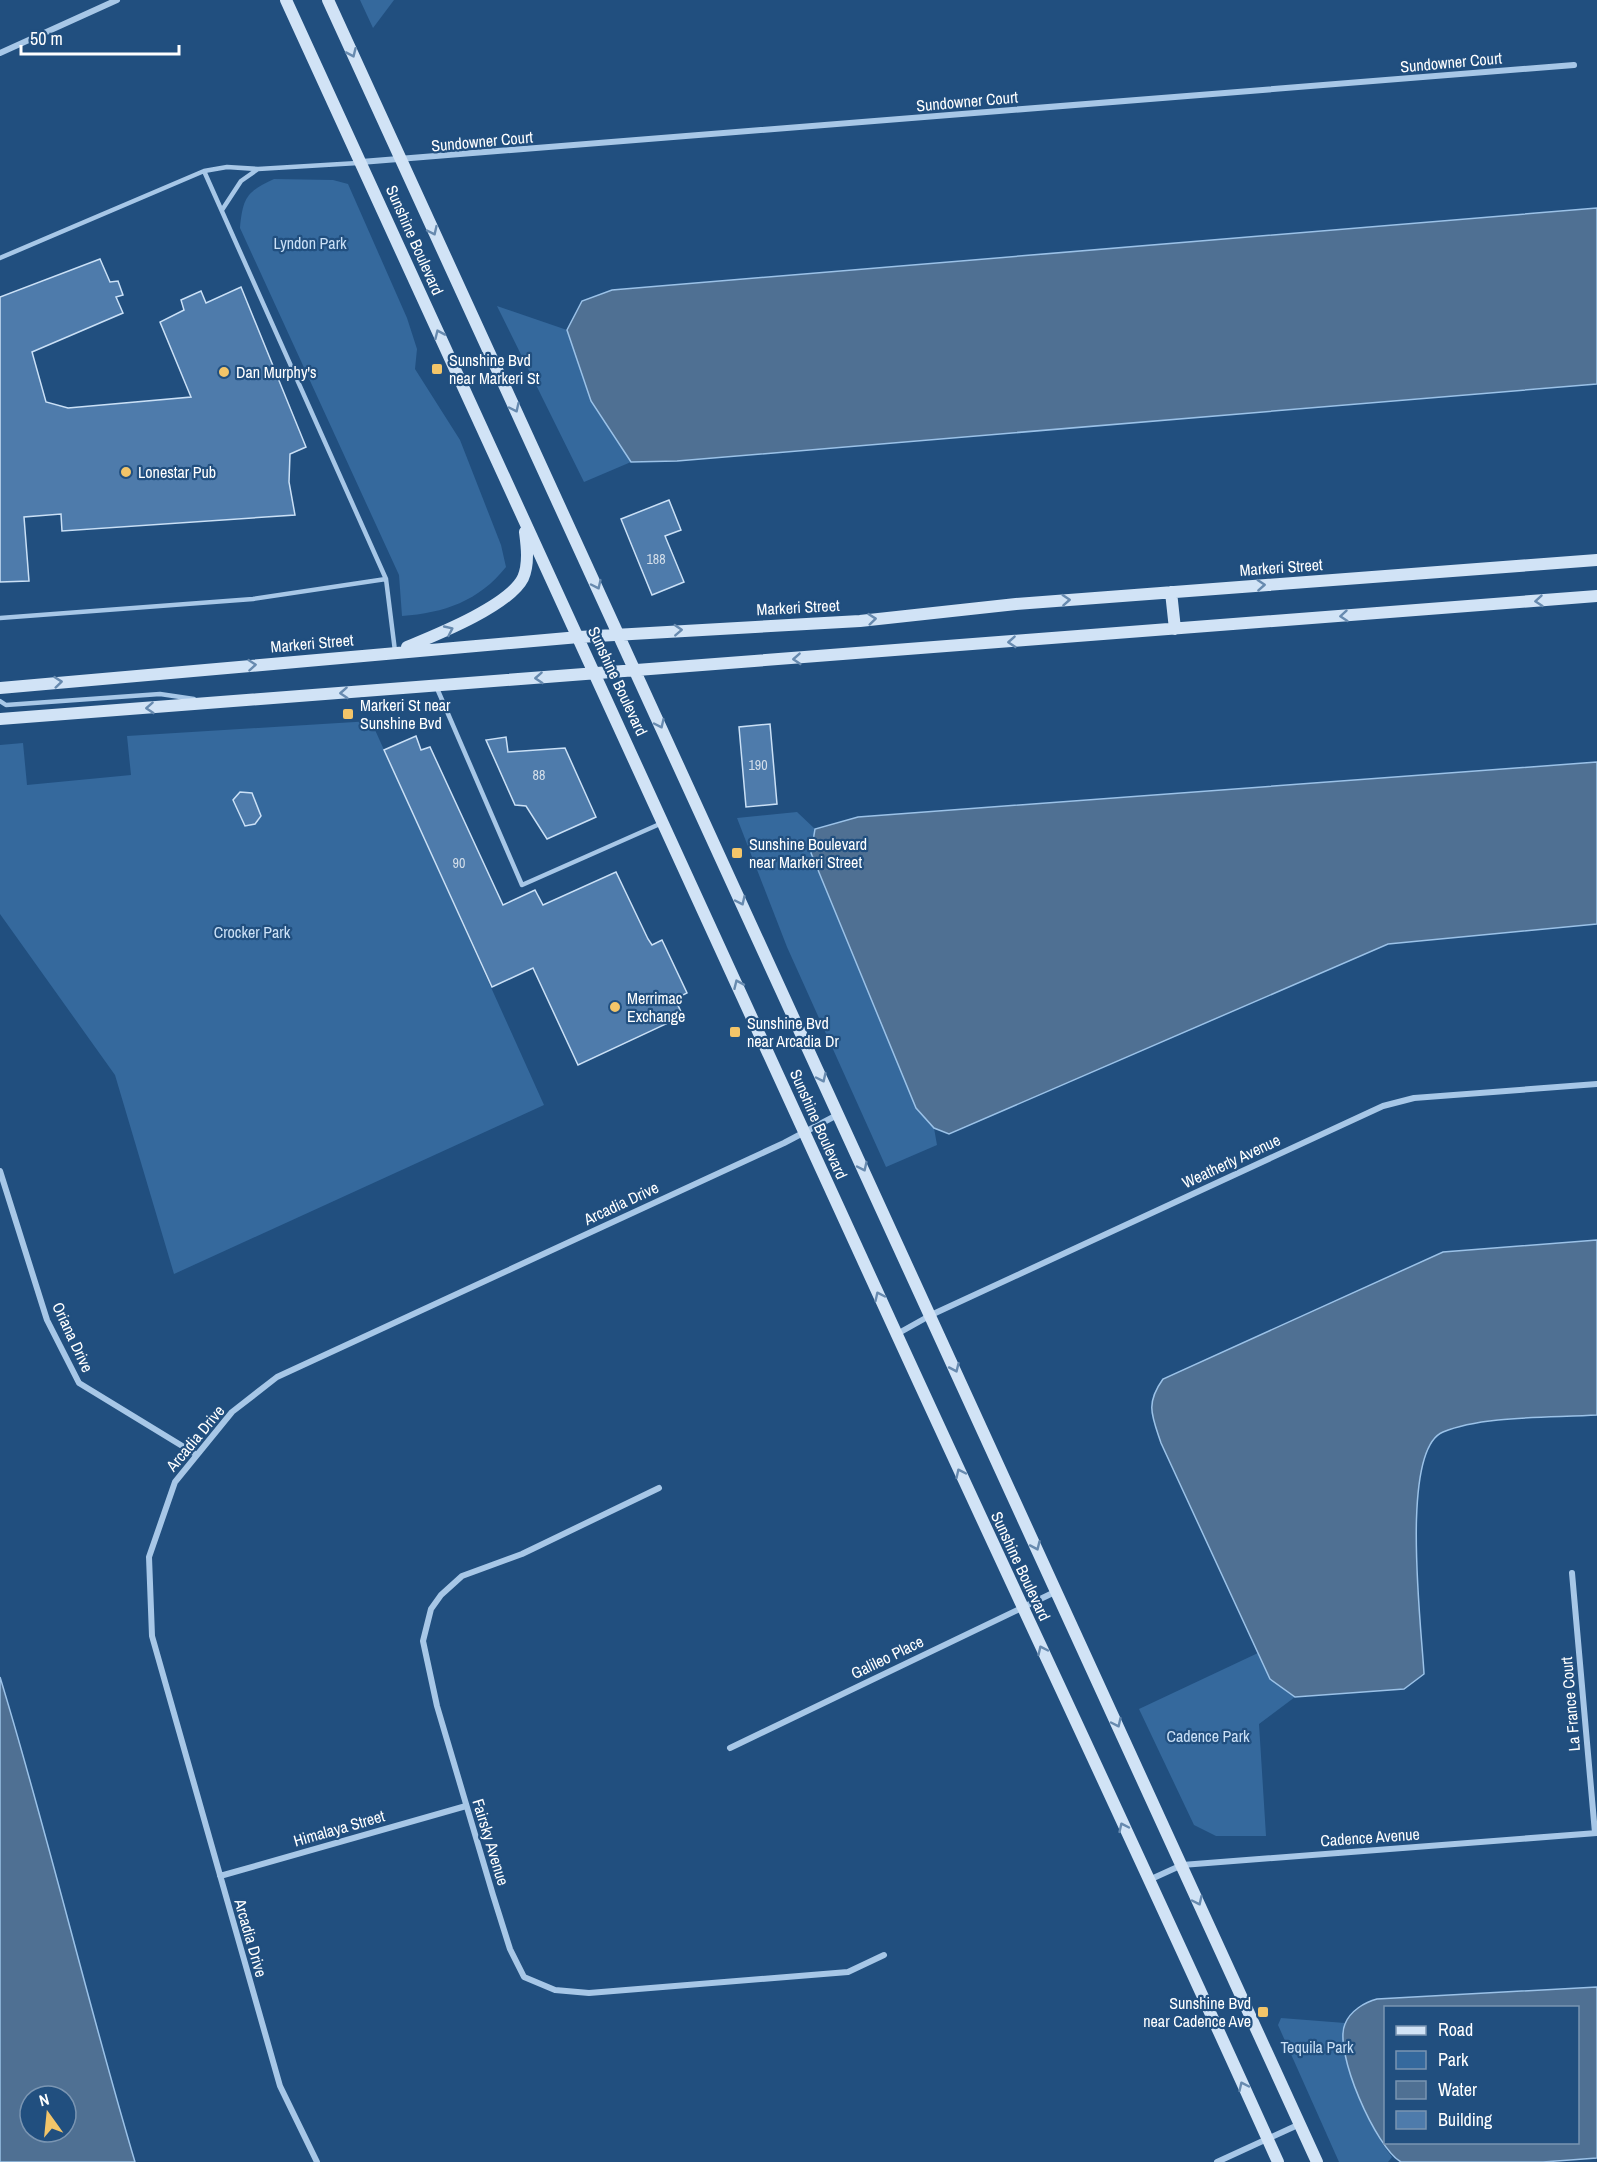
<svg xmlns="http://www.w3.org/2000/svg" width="1597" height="2162" font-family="'Archivo Narrow',sans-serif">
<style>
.green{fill:#35699d}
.water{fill:#4f7093;stroke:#9bc2e8;stroke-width:1.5;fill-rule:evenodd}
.building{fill:#4e7bab;stroke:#cae0f6;stroke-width:1.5}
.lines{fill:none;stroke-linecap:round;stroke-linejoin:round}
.service{stroke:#a7c7e7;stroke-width:4.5}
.minor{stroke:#a7c7e7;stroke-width:6}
.secondary{stroke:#d1e3f6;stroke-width:12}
.oneway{stroke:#678aaf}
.poi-dot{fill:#f3c569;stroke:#214f7f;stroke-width:2}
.labels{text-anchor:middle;stroke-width:4.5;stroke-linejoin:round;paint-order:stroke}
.number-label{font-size:14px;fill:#d3deea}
.street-label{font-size:16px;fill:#fff;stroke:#214f7f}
.park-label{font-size:16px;fill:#cae0f6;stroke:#214f7f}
.poi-label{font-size:16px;fill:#fff;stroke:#214f7f;text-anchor:start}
</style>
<rect width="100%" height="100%" fill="#214f7f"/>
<path class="green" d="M 360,0 L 394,0 L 373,28 Z
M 274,179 L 333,180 L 348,184 L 407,318 L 417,349 L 415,369 L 460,440 L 501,545 L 506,567 C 479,601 444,613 402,616 L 399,575 L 240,228 C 243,198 246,192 274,179 Z
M 497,306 L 567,330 L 591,401 L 631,462 L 584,482 Z
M 371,721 L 544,1105 L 174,1274 L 115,1075 L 0,914 L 0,745 L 23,743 L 27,785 L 131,775 L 127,736 Z
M 797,812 L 815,829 L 811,853 L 916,1108 L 934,1128 L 937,1145 L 886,1167 L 787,947 L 737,818 Z
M 1258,1653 L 1270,1679 L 1295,1697 L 1259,1724 L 1266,1836 L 1216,1836 L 1194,1825 L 1139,1709 Z
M 1281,2018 L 1345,2023 C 1338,2062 1368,2126 1392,2157 L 1388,2162 L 1339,2162 L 1278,2025 Z"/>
<path class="water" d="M 1597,208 L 1597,384 L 677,461 L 631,462 L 591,401 L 567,330 L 582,301 L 612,290 Z
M 1597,762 L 1597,924 L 1388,944 L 949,1134 L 934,1128 L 916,1108 L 811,853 L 815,829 L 858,817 Z
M 1597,1240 L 1597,1415 C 1553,1418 1483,1415 1443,1432 C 1399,1450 1422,1631 1424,1674 L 1404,1689 L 1295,1697 L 1270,1679 L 1161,1443 C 1152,1416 1145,1404 1163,1379 L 1443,1252 Z
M 0,1677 C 49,1838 87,2001 135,2162 L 0,2162 ZM 30,2096 L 66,2096 L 66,2132 L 30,2132 Z
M 1597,1987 L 1597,2158 L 1543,2162 L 1401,2162 C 1376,2148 1333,2051 1345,2024 C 1350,2011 1365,2002 1377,1999 ZM 1386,2008 L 1578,2008 L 1578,2142 L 1386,2142 Z"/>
<path class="building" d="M 100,259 L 110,282 L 118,281 L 123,295 L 116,297 L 123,313 L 32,352 L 46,402 L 68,408 L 191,397 L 160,322 L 184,310 L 181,300 L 201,291 L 206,303 L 241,287 L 306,447 L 290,454 L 289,482 L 295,515 L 62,531 L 61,514 L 24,517 L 29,581 L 0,582 L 0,297 Z
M 669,500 L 681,530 L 665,536 L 684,582 L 652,595 L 621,519 Z
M 770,724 L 777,804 L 746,807 L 739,727 Z
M 416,736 L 421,750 L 430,747 L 503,905 L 535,890 L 543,905 L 616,872 L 648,939 L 652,945 L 662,940 L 687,993 L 675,999 L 683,1016 L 578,1065 L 533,968 L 492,987 L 384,750 Z
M 506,737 L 508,752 L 565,748 L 596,817 L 547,839 L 526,806 L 515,805 L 486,740 Z
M 240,792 L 252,793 L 261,816 L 255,824 L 245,826 L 233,800 Z"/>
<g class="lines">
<path class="service" d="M 204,171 L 386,579 L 395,651
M 222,210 L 241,181 L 258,169 L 358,163
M 0,258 L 204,171 L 227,167 L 258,169
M 0,618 L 253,599 L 386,579
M 436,686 L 522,885 L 662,823
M 0,701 L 6,705 L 160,694 L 194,699"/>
<path class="minor" d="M 0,53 L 117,0
M 361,162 L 1574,65
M 0,1171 L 47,1320 L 79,1383 L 197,1455
M 897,1334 L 931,1315 L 1383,1106 L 1414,1098 L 1597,1084
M 659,1488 L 522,1554 L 462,1576 L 441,1595 L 431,1609 L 423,1641 L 437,1706 L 493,1895 L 510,1949 L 524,1977 L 555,1990 L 589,1993 L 848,1972 L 884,1955
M 1572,1573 L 1595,1833
M 730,1748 L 1057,1591
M 220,1876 L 466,1806
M 1149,1880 L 1182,1865 L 1597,1833
M 317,2162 L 280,2086 L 152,1636 L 149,1557 L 175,1482 L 232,1412 L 277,1377 L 784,1143 L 839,1114
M 1217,2162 L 1300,2124"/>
<path class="secondary" d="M 286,0 C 493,444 694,891 898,1337 C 1024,1612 1154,1886 1278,2162
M 328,0 L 1317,2162
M 1171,592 L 1175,629
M 407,647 C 436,635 509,606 523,578 C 529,564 527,547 525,532
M 0,688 L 579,637 L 860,621 L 1016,604 L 1597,560
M 0,719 L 1597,596"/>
</g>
<defs><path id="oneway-chevron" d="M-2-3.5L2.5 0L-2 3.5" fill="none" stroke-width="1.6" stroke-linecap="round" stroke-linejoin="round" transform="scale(1.5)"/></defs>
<g class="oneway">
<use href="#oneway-chevron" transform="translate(352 53) rotate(66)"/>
<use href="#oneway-chevron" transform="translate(433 231) rotate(65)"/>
<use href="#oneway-chevron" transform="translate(439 334) rotate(-114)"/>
<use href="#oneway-chevron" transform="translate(515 408) rotate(65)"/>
<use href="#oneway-chevron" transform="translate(597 585) rotate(65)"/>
<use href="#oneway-chevron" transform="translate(1261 585) rotate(-4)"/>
<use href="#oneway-chevron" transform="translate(1066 600) rotate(-4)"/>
<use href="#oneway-chevron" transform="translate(1539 601) rotate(175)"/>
<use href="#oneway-chevron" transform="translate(1344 616) rotate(175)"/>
<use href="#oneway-chevron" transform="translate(872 619) rotate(-6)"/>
<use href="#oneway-chevron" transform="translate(449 630) rotate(-25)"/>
<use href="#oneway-chevron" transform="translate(678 630) rotate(-3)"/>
<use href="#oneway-chevron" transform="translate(1012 642) rotate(176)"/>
<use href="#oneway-chevron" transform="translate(797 659) rotate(176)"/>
<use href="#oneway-chevron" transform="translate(252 665) rotate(-5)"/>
<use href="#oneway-chevron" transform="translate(539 678) rotate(176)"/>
<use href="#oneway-chevron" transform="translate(58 682) rotate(-6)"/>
<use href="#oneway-chevron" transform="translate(344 693) rotate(176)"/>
<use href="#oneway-chevron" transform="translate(150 708) rotate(176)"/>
<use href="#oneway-chevron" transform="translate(660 724) rotate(65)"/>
<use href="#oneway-chevron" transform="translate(741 901) rotate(65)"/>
<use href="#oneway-chevron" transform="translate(738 984) rotate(-114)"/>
<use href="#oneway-chevron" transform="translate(822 1078) rotate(65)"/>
<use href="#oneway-chevron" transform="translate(863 1167) rotate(65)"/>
<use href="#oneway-chevron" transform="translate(879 1296) rotate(-115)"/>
<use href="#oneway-chevron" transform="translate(955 1368) rotate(66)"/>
<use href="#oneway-chevron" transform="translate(960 1473) rotate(-115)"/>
<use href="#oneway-chevron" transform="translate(1036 1546) rotate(66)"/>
<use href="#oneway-chevron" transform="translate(1042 1650) rotate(-115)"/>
<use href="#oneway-chevron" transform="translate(1117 1723) rotate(65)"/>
<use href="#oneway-chevron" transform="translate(1123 1827) rotate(-115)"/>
<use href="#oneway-chevron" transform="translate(1198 1901) rotate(65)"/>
<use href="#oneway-chevron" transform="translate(1243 2086) rotate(-115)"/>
</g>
<g class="poi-dot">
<rect x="431" y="363" width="12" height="12" rx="3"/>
<circle cx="224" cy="372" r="6"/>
<circle cx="126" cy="472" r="6"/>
<rect x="342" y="708" width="12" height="12" rx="3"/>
<rect x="731" y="847" width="12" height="12" rx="3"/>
<circle cx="615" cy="1007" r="6"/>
<rect x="729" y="1026" width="12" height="12" rx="3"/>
<rect x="1257" y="2006" width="12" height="12" rx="3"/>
</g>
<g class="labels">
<g class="number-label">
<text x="656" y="564">188</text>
<text x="758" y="770">190</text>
<text x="539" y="780">88</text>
<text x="459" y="868">90</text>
</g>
<g class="street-label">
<text transform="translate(1451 62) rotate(-5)" y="6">Sundowner Court</text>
<text transform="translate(967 101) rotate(-5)" y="6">Sundowner Court</text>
<text transform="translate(482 141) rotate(-5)" y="6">Sundowner Court</text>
<text transform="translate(415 240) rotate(66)" y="6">Sunshine Boulevard</text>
<text transform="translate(1281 567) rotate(-4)" y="6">Markeri Street</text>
<text transform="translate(798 607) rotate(-3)" y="6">Markeri Street</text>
<text transform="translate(312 643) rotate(-5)" y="6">Markeri Street</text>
<text transform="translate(618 681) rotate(65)" y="6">Sunshine Boulevard</text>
<text transform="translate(819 1124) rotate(66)" y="6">Sunshine Boulevard</text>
<text transform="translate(1231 1161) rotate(-25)" y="6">Weatherly Avenue</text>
<text transform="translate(621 1203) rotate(-25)" y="6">Arcadia Drive</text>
<text transform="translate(73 1337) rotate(65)" y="6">Oriana Drive</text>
<text transform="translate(195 1438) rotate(-50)" y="6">Arcadia Drive</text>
<text transform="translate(1021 1566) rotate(65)" y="6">Sunshine Boulevard</text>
<text transform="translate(887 1657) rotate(-26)" y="6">Galileo Place</text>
<text transform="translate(1570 1704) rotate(-95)" y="6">La France Court</text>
<text transform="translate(339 1828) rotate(-16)" y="6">Himalaya Street</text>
<text transform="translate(1370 1837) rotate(-4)" y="6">Cadence Avenue</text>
<text transform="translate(491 1842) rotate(73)" y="6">Fairsky Avenue</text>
<text transform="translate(251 1938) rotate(74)" y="6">Arcadia Drive</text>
</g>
<g class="park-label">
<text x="310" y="249">Lyndon Park</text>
<text x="252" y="938">Crocker Park</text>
<text x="1208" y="1742">Cadence Park</text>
<text x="1317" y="2053">Tequila Park</text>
</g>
<g class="poi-label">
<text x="449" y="366">Sunshine Bvd<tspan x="449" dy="18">near Markeri St</tspan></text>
<text x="236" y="378">Dan Murphy's</text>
<text x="138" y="478">Lonestar Pub</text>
<text x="360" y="711">Markeri St near<tspan x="360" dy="18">Sunshine Bvd</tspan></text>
<text x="749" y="850">Sunshine Boulevard<tspan x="749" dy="18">near Markeri Street</tspan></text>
<text x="627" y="1004">Merrimac<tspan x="627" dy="18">Exchange</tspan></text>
<text x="747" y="1029">Sunshine Bvd<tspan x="747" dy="18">near Arcadia Dr</tspan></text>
<text x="1251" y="2009" text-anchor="end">Sunshine Bvd<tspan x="1251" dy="18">near Cadence Ave</tspan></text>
</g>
</g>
<rect x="1384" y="2006" width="195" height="138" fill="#214f7f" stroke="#7a95b2" stroke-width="1.5"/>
<rect x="1396" y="2026" width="30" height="9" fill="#d1e3f6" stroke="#7a95b2" stroke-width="1.5"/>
<text x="1438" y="2036" font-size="18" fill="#ffffff">Road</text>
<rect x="1396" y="2051" width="30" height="18" fill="#35699d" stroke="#7a95b2" stroke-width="1.5"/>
<text x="1438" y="2066" font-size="18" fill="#ffffff">Park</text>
<rect x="1396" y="2081" width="30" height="18" fill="#4f7093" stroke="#7a95b2" stroke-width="1.5"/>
<text x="1438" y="2096" font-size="18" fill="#ffffff">Water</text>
<rect x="1396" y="2111" width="30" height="18" fill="#4e7bab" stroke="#7a95b2" stroke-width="1.5"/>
<text x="1438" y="2126" font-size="18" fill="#ffffff">Building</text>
<g transform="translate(48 2114) rotate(345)"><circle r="28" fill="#214f7f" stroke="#7a95b2" stroke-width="1.5"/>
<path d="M0-4.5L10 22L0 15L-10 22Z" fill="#f3c569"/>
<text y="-9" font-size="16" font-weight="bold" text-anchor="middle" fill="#ffffff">N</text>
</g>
<path d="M21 45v9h158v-9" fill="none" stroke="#ffffff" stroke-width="3"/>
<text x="30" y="45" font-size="18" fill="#ffffff" stroke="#214f7f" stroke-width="4.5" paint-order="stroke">50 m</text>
</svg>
